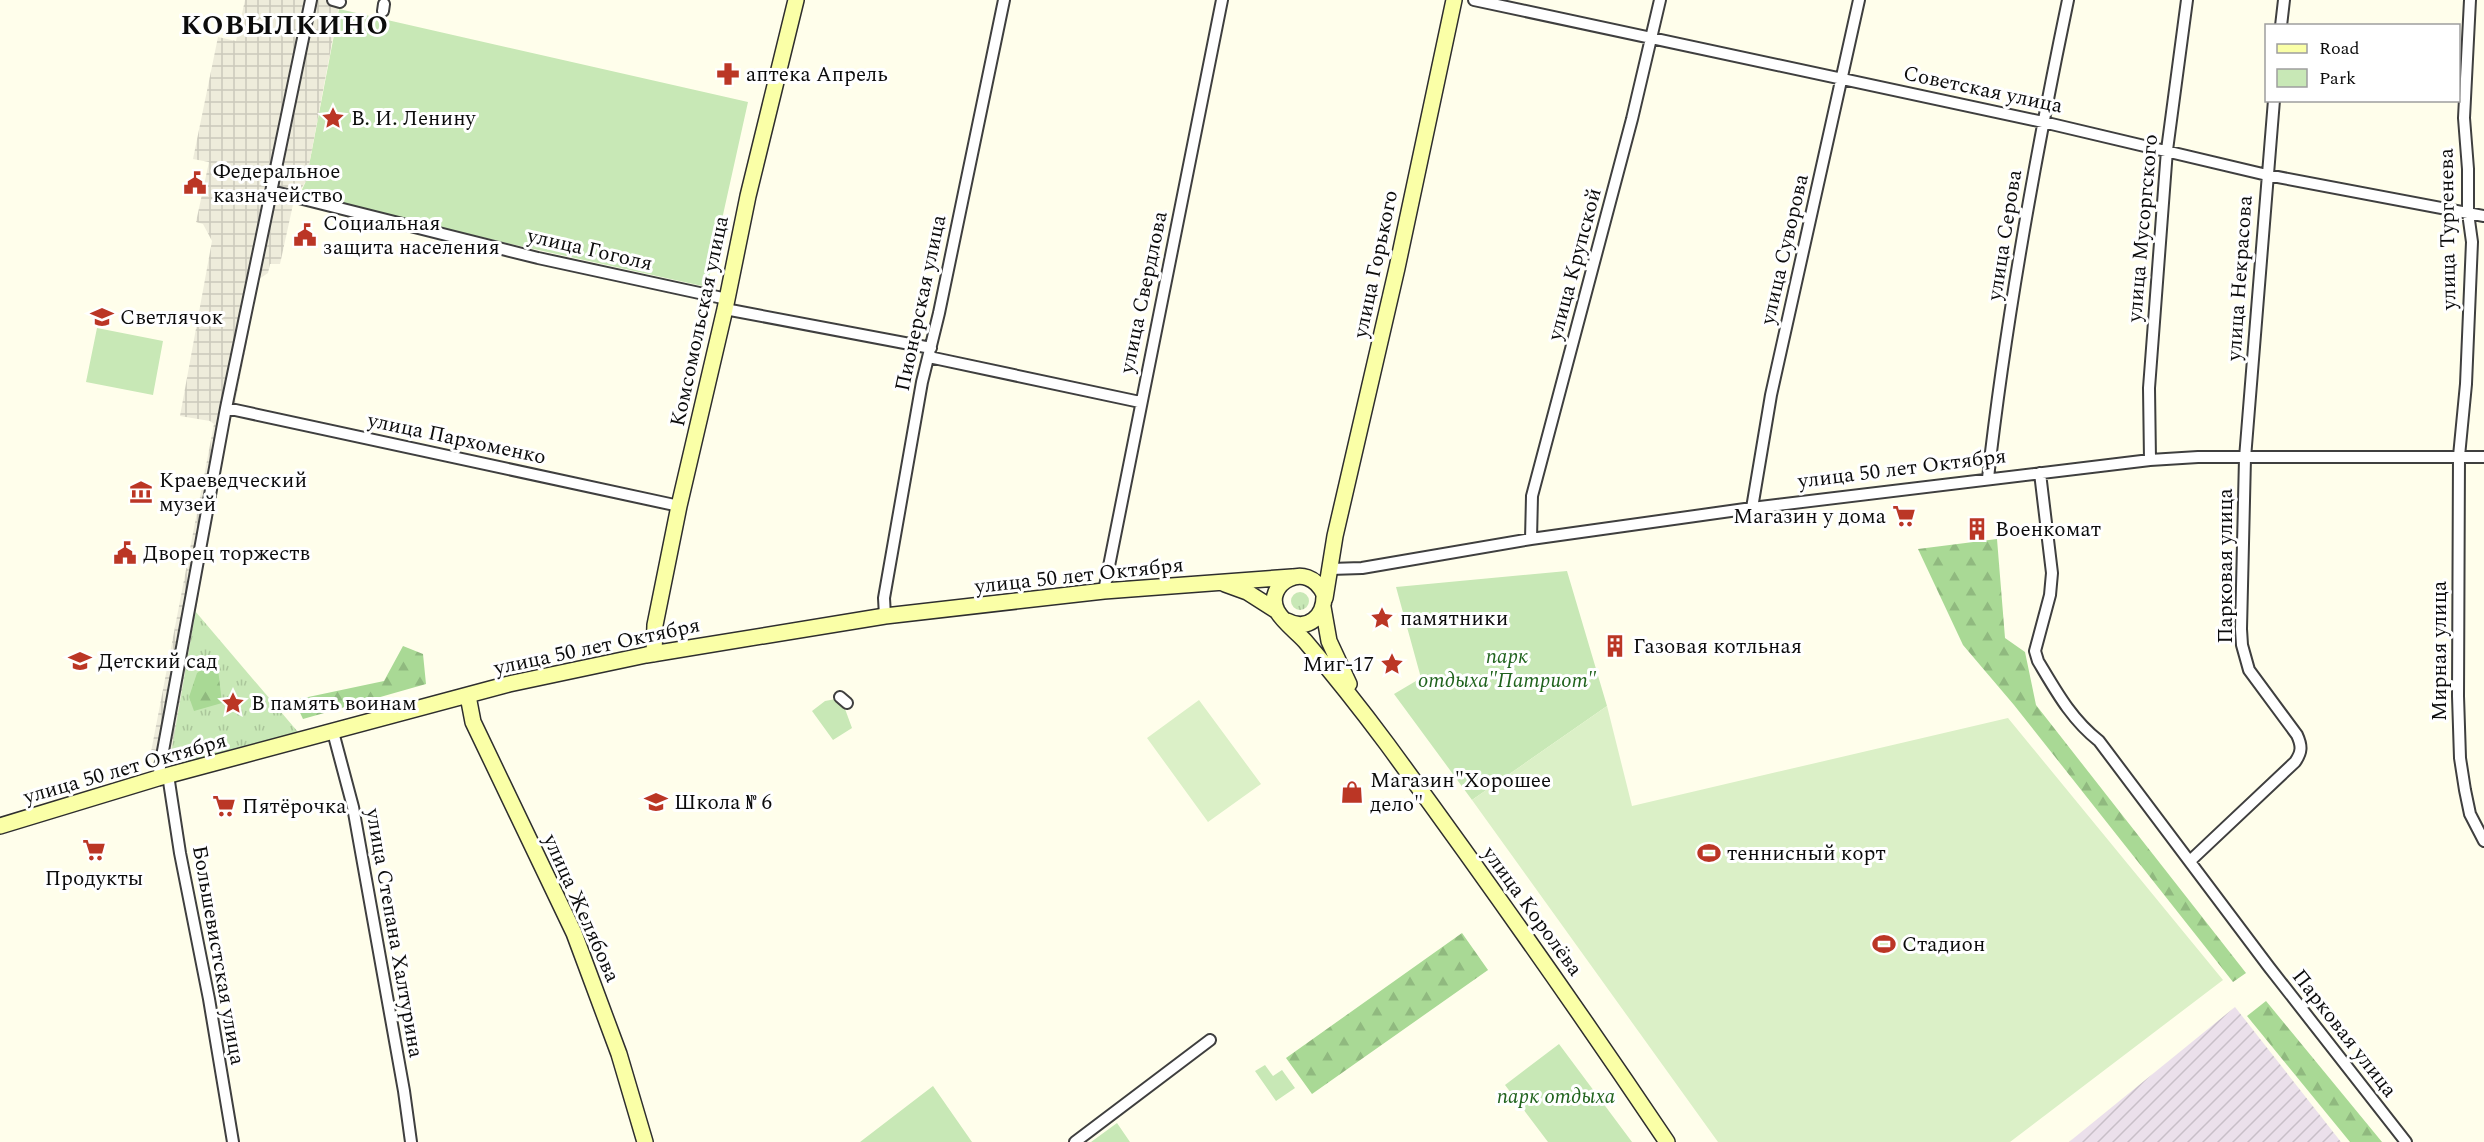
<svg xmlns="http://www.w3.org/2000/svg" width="2484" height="1142" font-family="Spectral,serif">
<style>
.industrial{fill:url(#industrial-furrows)}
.grass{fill:url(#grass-tufts)}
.forest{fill:url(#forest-firs)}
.park{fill:#c8e8b6}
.pitch{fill:#dbf0c7}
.plaza{fill:url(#plaza-grid)}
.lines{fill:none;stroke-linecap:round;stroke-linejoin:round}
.street-casing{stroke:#3f3f3f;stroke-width:14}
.secondary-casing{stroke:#2e2e2e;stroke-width:18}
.street{stroke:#fff;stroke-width:10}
.secondary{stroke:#faffa7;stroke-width:15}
.labels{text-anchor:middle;stroke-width:6;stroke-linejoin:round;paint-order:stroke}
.poi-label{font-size:21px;fill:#0c0c0c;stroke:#fff;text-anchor:start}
.street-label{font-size:21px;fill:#0c0c0c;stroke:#fff}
.park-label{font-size:21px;font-style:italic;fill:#20631d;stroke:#fff}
.district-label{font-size:27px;font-weight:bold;letter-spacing:1.5px;fill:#0c0c0c;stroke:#fff}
</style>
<defs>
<pattern id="industrial-furrows" width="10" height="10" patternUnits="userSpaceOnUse" patternTransform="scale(1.5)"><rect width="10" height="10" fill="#ebe0eb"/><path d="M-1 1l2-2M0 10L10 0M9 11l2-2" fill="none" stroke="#c8bfc8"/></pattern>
<pattern id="grass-tufts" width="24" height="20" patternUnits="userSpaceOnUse" patternTransform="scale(1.5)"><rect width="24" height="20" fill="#c8e8b6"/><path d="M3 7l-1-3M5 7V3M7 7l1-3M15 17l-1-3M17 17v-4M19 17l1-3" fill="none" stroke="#abc69b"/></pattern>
<pattern id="forest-firs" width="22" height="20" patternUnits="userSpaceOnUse" patternTransform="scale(1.5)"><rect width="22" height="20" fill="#a9d995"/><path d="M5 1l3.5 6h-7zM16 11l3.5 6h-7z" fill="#90b97f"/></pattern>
<pattern id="plaza-grid" width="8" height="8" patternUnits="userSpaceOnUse" patternTransform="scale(1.5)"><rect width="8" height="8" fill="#eeecdb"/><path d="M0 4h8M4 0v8" fill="none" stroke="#cbc9bb"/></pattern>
</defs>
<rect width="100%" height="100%" fill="#fffeeb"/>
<path class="industrial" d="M 2235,1007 L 2341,1142 L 2069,1142 Z"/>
<path class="grass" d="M1291 601a9 9 0 1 1 18 0a9 9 0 1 1-18 0Z
M 195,611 L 298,732 L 182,763 C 170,758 171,752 172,741 Z"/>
<path class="forest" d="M 1997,539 L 2005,638 L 2025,652 L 2036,705 L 2246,973 L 2233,982 L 2014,705 L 1963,645 L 1918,549 Z
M 403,646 L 423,654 L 426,684 L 303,719 L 294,700 L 384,681 Z
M 217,660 L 222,703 L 194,711 L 189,697 L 197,673 Z
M 1462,933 L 1488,970 L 1312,1094 L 1286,1058 Z
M 2266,1001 L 2382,1142 L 2350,1142 L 2247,1016 Z"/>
<path class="park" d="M 339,9 L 748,102 L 707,287 L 511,244 L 300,194 L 306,181 Z
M 97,328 L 163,341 L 153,395 L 86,382 Z
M 1567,571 L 1607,706 L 1472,800 L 1394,694 L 1421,678 L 1396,587 Z
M 841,698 L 852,728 L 833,740 L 812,711 L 825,701 Z
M 1559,1044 L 1632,1142 L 1548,1142 L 1505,1085 Z
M 1265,1065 L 1273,1076 L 1282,1070 L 1295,1088 L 1276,1101 L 1255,1071 Z
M 933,1086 L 972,1142 L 860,1142 Z
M 1117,1123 L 1130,1142 L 1091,1142 Z"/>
<path class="pitch" d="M 1199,700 L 1261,784 L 1208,822 L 1147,738 Z
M 1607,706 L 1632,806 L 2008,718 L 2223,980 L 2010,1142 L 1718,1142 L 1472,800 Z"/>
<path class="plaza" d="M 245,0 L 340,0 L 306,181 L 294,200 L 280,264 L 270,264 L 268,273 L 259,279 L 233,414 L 227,430 L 171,754 L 150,757 L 214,424 L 210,421 L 180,416 L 212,241 L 203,224 L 196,222 L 209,162 L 193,159 L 218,37 L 236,41 Z"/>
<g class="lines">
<g class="street-casing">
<path id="street" d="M 333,0 L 340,2
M 1474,0 L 2043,122 L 2267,175 L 2484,216
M 2470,0 L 2464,118 L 2468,169 L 2468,213 L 2472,242 L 2466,384 L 2459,456 L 2458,696 L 2460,758 L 2465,790 L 2470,814 L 2484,841
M 383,11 L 384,4
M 2281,26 L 2284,0
M 271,191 L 538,258 L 727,299
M 725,309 L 931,348
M 929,357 L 1140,402
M 226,408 L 679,506
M 2150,460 L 2149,388 L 2167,150 L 2187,0
M 2040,473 L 2052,573 L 2050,595 L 2035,651 L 2038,661 C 2056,691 2071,719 2099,741 L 2269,967 L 2406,1142
M 1988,478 C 2006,318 2035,158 2068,0
M 1752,508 L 1771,395 L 1859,0
M 1531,539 L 1532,496 L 1632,119 L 1660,0
M 1330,569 L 1362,568 L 1531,539 L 1752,508 L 2150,460 L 2198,457 L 2484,457
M 1104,591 L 1222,0
M 885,616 L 884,598 L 922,382 L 939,313 L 1004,0
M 840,697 L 847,703
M 333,732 L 353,807 L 404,1091 L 411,1142
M 168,775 L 180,853 L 209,999 L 233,1142
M 158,778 L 226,408 L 311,0
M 2190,861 L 2295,762 C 2302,752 2302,746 2297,735 L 2249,670 L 2242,645 L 2241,629 L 2245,458 L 2274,100
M 1075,1142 L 1210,1040"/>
</g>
<g class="secondary-casing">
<path id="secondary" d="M 1225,584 L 1247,592 L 1277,611
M 1325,598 L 1335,536 L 1397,268 L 1454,0
M 1323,607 L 1329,641 L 1349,684
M 1287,621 C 1308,632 1325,616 1324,594 C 1307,558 1263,584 1277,611 C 1283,622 1297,632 1305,641 C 1334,675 1361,709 1387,744 C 1483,875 1577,1008 1667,1142
M 654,654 L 655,625 L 679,506 L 725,309 L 748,196 L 796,0
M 468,696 L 473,722 L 574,933 L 619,1054 L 645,1142
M 0,826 L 158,778 L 509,684 L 646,655 L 885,616 L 1104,591 L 1292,577"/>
</g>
<use href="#street" class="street"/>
<use href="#secondary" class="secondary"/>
</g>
<defs>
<g id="pharmacy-bare" transform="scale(1.8)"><path d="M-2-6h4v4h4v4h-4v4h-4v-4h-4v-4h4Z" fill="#bb3625" stroke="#fff" stroke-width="2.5" paint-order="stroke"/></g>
<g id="sight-bare" transform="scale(1.8)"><path d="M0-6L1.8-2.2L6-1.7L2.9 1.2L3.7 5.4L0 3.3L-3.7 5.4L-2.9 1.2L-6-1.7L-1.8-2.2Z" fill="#bb3625" stroke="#fff" stroke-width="2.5" paint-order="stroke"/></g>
<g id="civic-bare" transform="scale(1.8)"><path d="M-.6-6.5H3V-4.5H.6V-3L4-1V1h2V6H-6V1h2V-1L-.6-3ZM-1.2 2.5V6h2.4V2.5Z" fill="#bb3625" stroke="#fff" stroke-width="2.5" paint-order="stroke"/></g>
<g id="school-bare" transform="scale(1.8)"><path d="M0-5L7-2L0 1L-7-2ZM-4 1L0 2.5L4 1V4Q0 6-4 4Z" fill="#bb3625" stroke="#fff" stroke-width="2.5" paint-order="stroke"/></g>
<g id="museum-bare" transform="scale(1.8)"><path d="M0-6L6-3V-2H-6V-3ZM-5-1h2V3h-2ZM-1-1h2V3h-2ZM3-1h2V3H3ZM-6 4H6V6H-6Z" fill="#bb3625" stroke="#fff" stroke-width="2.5" paint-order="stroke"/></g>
<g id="supermarket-bare" transform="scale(1.8)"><path d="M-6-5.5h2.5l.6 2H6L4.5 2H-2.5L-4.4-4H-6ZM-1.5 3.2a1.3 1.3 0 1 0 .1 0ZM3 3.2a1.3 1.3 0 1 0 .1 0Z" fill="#bb3625" stroke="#fff" stroke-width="2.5" paint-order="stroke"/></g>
<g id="building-bare" transform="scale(1.8)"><path d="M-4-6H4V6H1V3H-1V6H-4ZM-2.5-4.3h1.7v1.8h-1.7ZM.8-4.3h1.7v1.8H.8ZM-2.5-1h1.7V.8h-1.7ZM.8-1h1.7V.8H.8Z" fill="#bb3625" stroke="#fff" stroke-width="2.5" paint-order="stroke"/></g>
<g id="shop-bare" transform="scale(1.8)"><path d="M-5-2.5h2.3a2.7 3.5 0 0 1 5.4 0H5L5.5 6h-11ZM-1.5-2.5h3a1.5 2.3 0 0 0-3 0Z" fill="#bb3625" stroke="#fff" stroke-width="2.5" paint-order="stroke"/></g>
<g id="stadium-bare" transform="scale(1.8)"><path d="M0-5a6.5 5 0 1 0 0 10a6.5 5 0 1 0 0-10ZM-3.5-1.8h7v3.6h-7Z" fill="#bb3625" stroke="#fff" stroke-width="2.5" paint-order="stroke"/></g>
</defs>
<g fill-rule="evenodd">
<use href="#pharmacy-bare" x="728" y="74"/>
<use href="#sight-bare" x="333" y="118"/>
<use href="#civic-bare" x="195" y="183"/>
<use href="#civic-bare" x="305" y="235"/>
<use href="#school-bare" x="102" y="317"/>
<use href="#museum-bare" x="141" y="492"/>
<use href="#supermarket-bare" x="1904" y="516"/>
<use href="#building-bare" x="1977" y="529"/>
<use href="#civic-bare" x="125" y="553"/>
<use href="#sight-bare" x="1382" y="618"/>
<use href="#building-bare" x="1615" y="646"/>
<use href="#school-bare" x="80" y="661"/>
<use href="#sight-bare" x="1392" y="664"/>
<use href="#sight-bare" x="233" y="703"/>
<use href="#shop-bare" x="1352" y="792"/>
<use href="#school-bare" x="656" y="802"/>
<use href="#supermarket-bare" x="224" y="806"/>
<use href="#supermarket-bare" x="94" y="850"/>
<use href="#stadium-bare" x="1709" y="853"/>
<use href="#stadium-bare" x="1884" y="944"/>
</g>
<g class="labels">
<g class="poi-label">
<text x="746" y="81">аптека Апрель</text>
<text x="351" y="125">В. И. Ленину</text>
<text x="213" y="178">Федеральное<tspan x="213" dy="24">казначейство</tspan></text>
<text x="323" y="230">Социальная<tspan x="323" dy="24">защита населения</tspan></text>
<text x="120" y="324">Светлячок</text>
<text x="159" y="487">Краеведческий<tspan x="159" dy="24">музей</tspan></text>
<text x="1886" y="523" text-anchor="end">Магазин у дома</text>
<text x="1995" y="536">Военкомат</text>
<text x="143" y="560">Дворец торжеств</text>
<text x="1400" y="625">памятники</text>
<text x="1633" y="653">Газовая котльная</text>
<text x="98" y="668">Детский сад</text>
<text x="1374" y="671" text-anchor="end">Миг-17</text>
<text x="251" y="710">В память воинам</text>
<text x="1370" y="787">Магазин"Хорошее<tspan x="1370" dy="24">дело"</tspan></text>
<text x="674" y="809">Школа № 6</text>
<text x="242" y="813">Пятёрочка</text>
<text x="1727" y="860">теннисный корт</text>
<text x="94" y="885" text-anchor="middle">Продукты</text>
<text x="1902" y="951">Стадион</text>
</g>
<g class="street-label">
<text transform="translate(1983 89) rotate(12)" y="7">Советская улица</text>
<text transform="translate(2142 228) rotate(-85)" y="7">улица Мусоргского</text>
<text transform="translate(2447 229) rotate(-91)" y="7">улица Тургенева</text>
<text transform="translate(2004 235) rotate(-81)" y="7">улица Серова</text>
<text transform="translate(590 249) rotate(13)" y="7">улица Гоголя</text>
<text transform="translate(1784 249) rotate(-77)" y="7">улица Суворова</text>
<text transform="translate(1375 264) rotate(-78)" y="7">улица Горького</text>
<text transform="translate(1574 264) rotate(-75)" y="7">улица Крупской</text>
<text transform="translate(2239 278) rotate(-86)" y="7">улица Некрасова</text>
<text transform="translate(1143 292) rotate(-78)" y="7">улица Свердлова</text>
<text transform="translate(920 303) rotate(-78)" y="7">Пионерская улица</text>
<text transform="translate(699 321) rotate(-78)" y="7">Комсомольская улица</text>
<text transform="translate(457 438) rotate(12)" y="7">улица Пархоменко</text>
<text transform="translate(1902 468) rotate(-7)" y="7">улица 50 лет Октября</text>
<text transform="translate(2225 566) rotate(-90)" y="7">Парковая улица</text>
<text transform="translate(1079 575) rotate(-6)" y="7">улица 50 лет Октября</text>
<text transform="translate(597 646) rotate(-12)" y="7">улица 50 лет Октября</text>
<text transform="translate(2439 651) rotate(-90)" y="7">Мирная улица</text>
<text transform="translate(125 768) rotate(-16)" y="7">улица 50 лет Октября</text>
<text transform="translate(582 908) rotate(66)" y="7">улица Желябова</text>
<text transform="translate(1533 911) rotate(54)" y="7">улица Королёва</text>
<text transform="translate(395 933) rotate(80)" y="7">улица Степана Халтурина</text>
<text transform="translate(219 955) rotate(80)" y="7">Большевистская улица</text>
<text transform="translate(2345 1033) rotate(52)" y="7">Парковая улица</text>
</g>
<g class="park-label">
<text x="1507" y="663">парк<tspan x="1507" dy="24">отдыха"Патриот"</tspan></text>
<text x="1556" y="1103">парк отдыха</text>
</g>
<g class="district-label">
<text x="285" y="34">КОВЫЛКИНО</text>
</g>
</g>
<rect x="2265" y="24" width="195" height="78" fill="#ffffff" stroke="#9e9e9e" stroke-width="1.5"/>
<rect x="2277" y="44" width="30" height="9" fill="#faffa7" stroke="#9e9e9e" stroke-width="1.5"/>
<text x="2319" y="54" font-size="18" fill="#0c0c0c">Road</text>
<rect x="2277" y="69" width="30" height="18" fill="#c8e8b6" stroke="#9e9e9e" stroke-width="1.5"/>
<text x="2319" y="84" font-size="18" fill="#0c0c0c">Park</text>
</svg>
